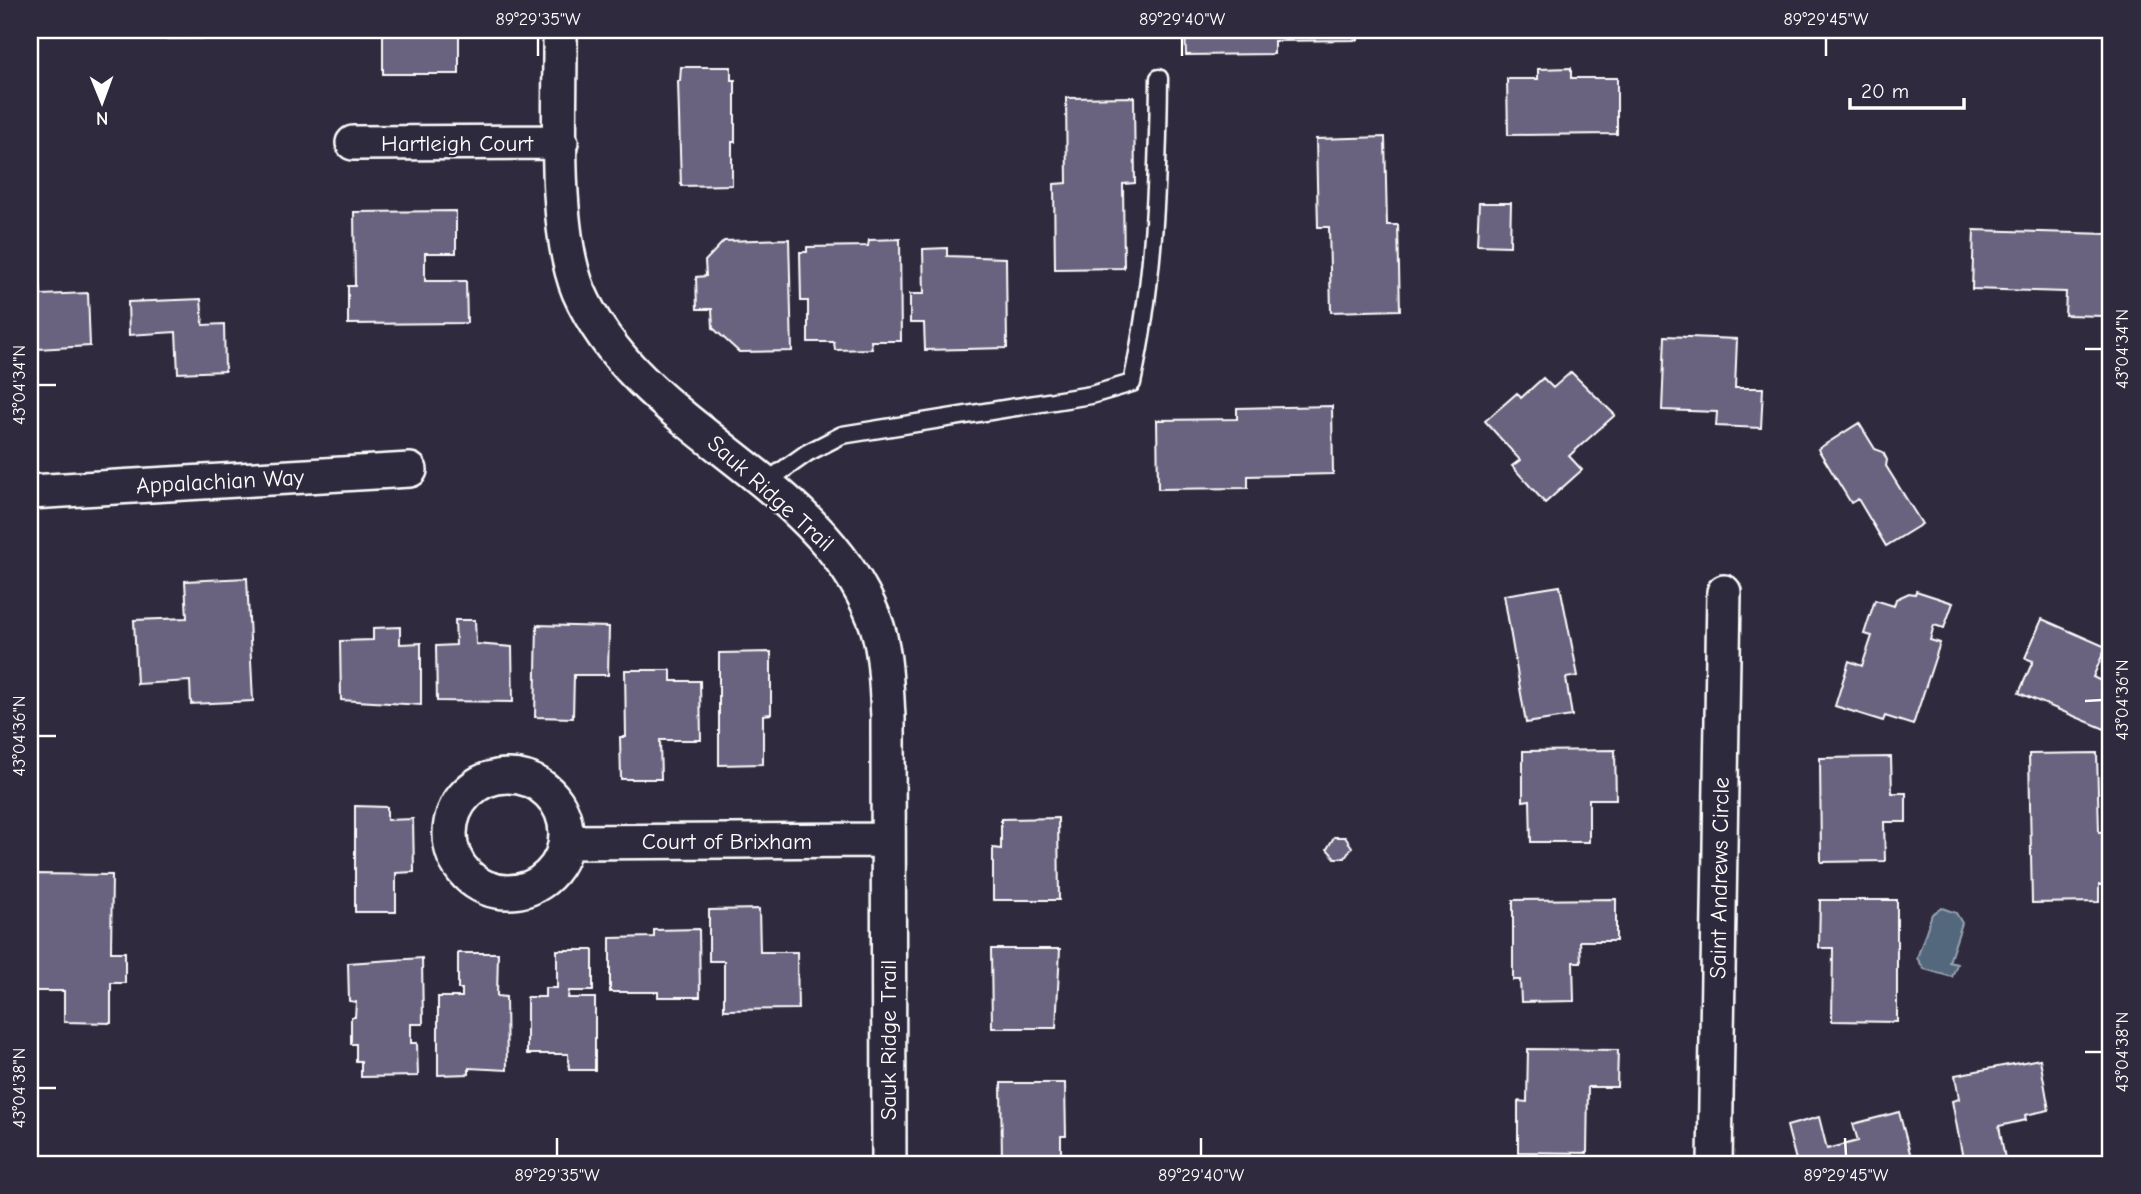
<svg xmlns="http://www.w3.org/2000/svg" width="2141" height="1194" font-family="'Comic Neue',sans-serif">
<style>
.water{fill:#52677d;stroke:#97a4b1;stroke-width:2}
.building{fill:#69647f;stroke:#fff;stroke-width:2}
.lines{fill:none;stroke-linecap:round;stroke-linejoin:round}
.lane-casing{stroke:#fff;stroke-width:21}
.street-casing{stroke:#fff;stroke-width:38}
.lane{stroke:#2f2a3d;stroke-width:16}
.street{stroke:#2f2a3d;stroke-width:33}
.ticks{fill:none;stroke:#fff;stroke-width:2.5}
.labels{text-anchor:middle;stroke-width:5;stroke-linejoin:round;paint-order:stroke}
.street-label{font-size:23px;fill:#fff;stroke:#2f2a3d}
.neatline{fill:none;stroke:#fff;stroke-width:2.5}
.ticks-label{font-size:18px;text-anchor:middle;fill:#fff}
</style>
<rect width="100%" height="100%" fill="#2f2a3d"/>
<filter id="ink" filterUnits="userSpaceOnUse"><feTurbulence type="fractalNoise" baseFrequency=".0143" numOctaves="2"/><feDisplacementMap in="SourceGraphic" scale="14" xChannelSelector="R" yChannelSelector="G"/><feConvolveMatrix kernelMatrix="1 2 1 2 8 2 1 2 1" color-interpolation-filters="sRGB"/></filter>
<g filter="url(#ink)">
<path class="water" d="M 1942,908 L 1956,913 L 1962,923 L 1949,962 L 1957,964 L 1952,977 L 1924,969 L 1917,958 L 1932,914 Z"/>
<path class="building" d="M 150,30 L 246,30 L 246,38 L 150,39 Z
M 364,30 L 459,30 L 459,74 L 383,74 L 383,31 Z
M 1185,30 L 1358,30 L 1358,40 L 1274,41 L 1274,54 L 1186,55 Z
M 681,67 L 731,67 L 731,80 L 735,80 L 735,142 L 732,142 L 732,185 L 681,186 L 678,81 L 680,81 Z
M 1571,68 L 1571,78 L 1617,78 L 1617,134 L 1508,135 L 1507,79 L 1538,79 L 1538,69 Z
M 1134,97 L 1135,183 L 1123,184 L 1124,268 L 1055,269 L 1054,184 L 1067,183 L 1066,98 Z
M 1385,137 L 1387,225 L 1398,225 L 1400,310 L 1331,312 L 1329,227 L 1318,227 L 1316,139 Z
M 1479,203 L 1511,203 L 1510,246 L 1477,245 Z
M 456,211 L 456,253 L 425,253 L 425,281 L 466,281 L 467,323 L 348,324 L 348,286 L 355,286 L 354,212 Z
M 1974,230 L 2108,234 L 2103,316 L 2065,315 L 2066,292 L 1972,289 Z
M 789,239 L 792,351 L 739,352 L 713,328 L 712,309 L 697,309 L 696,277 L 706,276 L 705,261 L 724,241 Z
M 900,239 L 901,341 L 871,341 L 872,349 L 835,350 L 834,342 L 808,342 L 808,301 L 801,301 L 800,252 L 807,252 L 807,247 L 868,246 L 869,240 Z
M 947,248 L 947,256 L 1006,258 L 1007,348 L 925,350 L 924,323 L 910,323 L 910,294 L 924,294 L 923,249 Z
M 30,283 L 40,283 L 41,295 L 88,293 L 90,346 L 37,349 L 36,344 L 30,344 Z
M 201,299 L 203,325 L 224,324 L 225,371 L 178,373 L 176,332 L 129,335 L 128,302 Z
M 1665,336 L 1737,339 L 1735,388 L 1763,388 L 1761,428 L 1716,426 L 1717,412 L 1662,410 Z
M 1571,372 L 1615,415 L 1569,456 L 1582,470 L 1545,503 L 1512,466 L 1520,460 L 1485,421 L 1517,393 L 1521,398 L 1543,378 L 1553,388 Z
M 1332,406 L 1333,474 L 1248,476 L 1248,488 L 1158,489 L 1157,420 L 1237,419 L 1237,408 Z
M 1859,423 L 1875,449 L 1883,452 L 1887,460 L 1886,466 L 1922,524 L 1886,546 L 1858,499 L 1851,503 L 1818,449 Z
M 247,578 L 253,701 L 191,704 L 190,681 L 137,684 L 134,620 L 187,618 L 185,581 Z
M 1560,586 L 1578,676 L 1566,678 L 1572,716 L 1526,723 L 1504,595 Z
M 1916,591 L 1953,603 L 1944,628 L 1934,625 L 1930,640 L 1940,643 L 1913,725 L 1885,716 L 1883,721 L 1835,706 L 1849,661 L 1862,666 L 1872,636 L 1864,634 L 1875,600 L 1894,606 L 1896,599 L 1909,593 L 1915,594 Z
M 2042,619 L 2106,647 L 2093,677 L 2111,686 L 2111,722 L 2107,730 L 2019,693 L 2033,661 L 2025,658 Z
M 455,620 L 475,620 L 476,644 L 512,647 L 513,702 L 437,701 L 436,646 L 456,645 Z
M 537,625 L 609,627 L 608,675 L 574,675 L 573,718 L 535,717 Z
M 400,627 L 400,644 L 421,643 L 421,705 L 341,700 L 340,641 L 373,640 L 373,628 Z
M 771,652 L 771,714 L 763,715 L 763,764 L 719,765 L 719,653 Z
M 625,670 L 671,670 L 671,681 L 700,681 L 701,740 L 660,740 L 661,779 L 621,779 L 620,737 L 626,737 Z
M 1615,750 L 1616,799 L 1589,799 L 1589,842 L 1531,842 L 1530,800 L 1523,801 L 1523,751 Z
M 2097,753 L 2099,832 L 2111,831 L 2111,932 L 2105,932 L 2105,885 L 2099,885 L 2099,902 L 2032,903 L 2029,754 Z
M 1891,757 L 1892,793 L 1906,793 L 1906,822 L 1884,822 L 1885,861 L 1821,862 L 1820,758 Z
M 355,806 L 387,807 L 387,820 L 413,819 L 414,872 L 396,873 L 396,912 L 355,912 Z
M 1058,818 L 1059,900 L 993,900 L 993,848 L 1001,849 L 1001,819 Z
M 1334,837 L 1345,837 L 1352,847 L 1345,858 L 1335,858 L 1327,849 Z
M 36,874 L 112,875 L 111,952 L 125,952 L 125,983 L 111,983 L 111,1023 L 64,1022 L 64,991 L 34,991 Z
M 1616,899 L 1616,941 L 1580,941 L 1581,962 L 1573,962 L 1574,1001 L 1521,1002 L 1520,980 L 1513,980 L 1513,900 Z
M 1820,900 L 1897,900 L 1897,1022 L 1832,1021 L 1833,948 L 1819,948 Z
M 759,909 L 760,952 L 797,952 L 798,1009 L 724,1010 L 724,961 L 709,961 L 709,910 Z
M 699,929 L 700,997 L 658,997 L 658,992 L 610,992 L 610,938 L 654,937 L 654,930 Z
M 991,949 L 1060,949 L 1056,1028 L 992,1028 Z
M 557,950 L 593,950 L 593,991 L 569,991 L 568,998 L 595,998 L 595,1070 L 569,1070 L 568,1054 L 527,1054 L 527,997 L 545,997 L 545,988 L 557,988 Z
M 458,953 L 498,953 L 497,996 L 506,997 L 507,1070 L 469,1068 L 469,1074 L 438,1075 L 438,997 L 462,997 L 462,989 L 458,989 Z
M 422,958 L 423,1024 L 411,1024 L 411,1043 L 417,1043 L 418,1076 L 361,1077 L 361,1061 L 356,1061 L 356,1044 L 351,1044 L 351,1017 L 355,1017 L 356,1002 L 349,1001 L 348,963 Z
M 1528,1049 L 1618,1050 L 1617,1087 L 1588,1087 L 1587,1153 L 1518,1152 L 1518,1101 L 1527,1102 Z
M 2040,1059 L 2049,1110 L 2025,1115 L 2026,1120 L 1999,1126 L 2005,1159 L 1964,1164 L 1952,1101 L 1959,1099 L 1955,1075 Z
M 1001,1083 L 1065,1083 L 1066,1136 L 1061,1136 L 1061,1164 L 1002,1164 Z
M 1899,1112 L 1913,1164 L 1797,1164 L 1787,1126 L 1819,1117 L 1827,1149 L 1858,1141 L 1853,1124 Z"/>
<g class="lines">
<g class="lane-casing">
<path id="lane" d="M 766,482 L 807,453 L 842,435 L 1091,395 L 1132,383 C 1154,283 1158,180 1159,78"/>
</g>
<g class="street-casing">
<path id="street" d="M 560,30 C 561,102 552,227 579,292 C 639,430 817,474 874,618 C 886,647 886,685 888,717 L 889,1164
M 353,143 L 561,142
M 30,492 L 410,470
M450 834a58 58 0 1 1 116 0a58 58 0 1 1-116 0Z
M 566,842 L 887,840
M 1715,1164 L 1724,592"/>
</g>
<use href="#lane" class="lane"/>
<use href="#street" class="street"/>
</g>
</g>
<path class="ticks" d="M 538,38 L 538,56M 1182,38 L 1182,56M 1826,38 L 1826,56M 2085,349 L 2102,349M 38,385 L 56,385M 2085,701 L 2102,700M 38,736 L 56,736M 2085,1052 L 2102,1052M 38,1088 L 56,1088M 557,1138 L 557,1156M 1201,1138 L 1201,1156M 1845,1138 L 1846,1156"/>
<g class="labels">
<g class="street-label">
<text x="457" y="151">Hartleigh Court</text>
<text transform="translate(220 481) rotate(-3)" y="8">Appalachian Way</text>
<text transform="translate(771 493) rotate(42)" y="8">Sauk Ridge Trail</text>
<text x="727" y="849">Court of Brixham</text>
<text transform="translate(1719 878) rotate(-89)" y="8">Saint Andrews Circle</text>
<text transform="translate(888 1040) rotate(-90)" y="8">Sauk Ridge Trail</text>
</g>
</g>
<rect width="2141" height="1194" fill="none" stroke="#2f2a3d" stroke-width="77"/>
<g transform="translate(102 102) rotate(179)" stroke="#2f2a3d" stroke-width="5" paint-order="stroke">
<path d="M0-5L12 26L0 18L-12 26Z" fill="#ffffff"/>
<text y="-10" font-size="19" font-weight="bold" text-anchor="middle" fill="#ffffff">N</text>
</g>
<path d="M1850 98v10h114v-10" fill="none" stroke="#ffffff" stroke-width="3.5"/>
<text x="1861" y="98" font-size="21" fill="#ffffff" stroke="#2f2a3d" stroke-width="5" paint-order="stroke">20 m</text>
<rect x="38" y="38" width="2064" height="1118" class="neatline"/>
<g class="ticks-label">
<text x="538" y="25">89°29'35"W</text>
<text x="1182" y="25">89°29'40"W</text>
<text x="1826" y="25">89°29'45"W</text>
<text transform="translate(2122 349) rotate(-90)" y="6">43°04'34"N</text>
<text transform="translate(19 385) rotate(-90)" y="6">43°04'34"N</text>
<text transform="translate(2122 700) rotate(-90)" y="6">43°04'36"N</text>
<text transform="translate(19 736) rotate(-90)" y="6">43°04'36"N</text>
<text transform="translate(2122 1052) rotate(-90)" y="6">43°04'38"N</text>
<text transform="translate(19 1088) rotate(-90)" y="6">43°04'38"N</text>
<text x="557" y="1181">89°29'35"W</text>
<text x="1201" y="1181">89°29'40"W</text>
<text x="1846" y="1181">89°29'45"W</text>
</g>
</svg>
